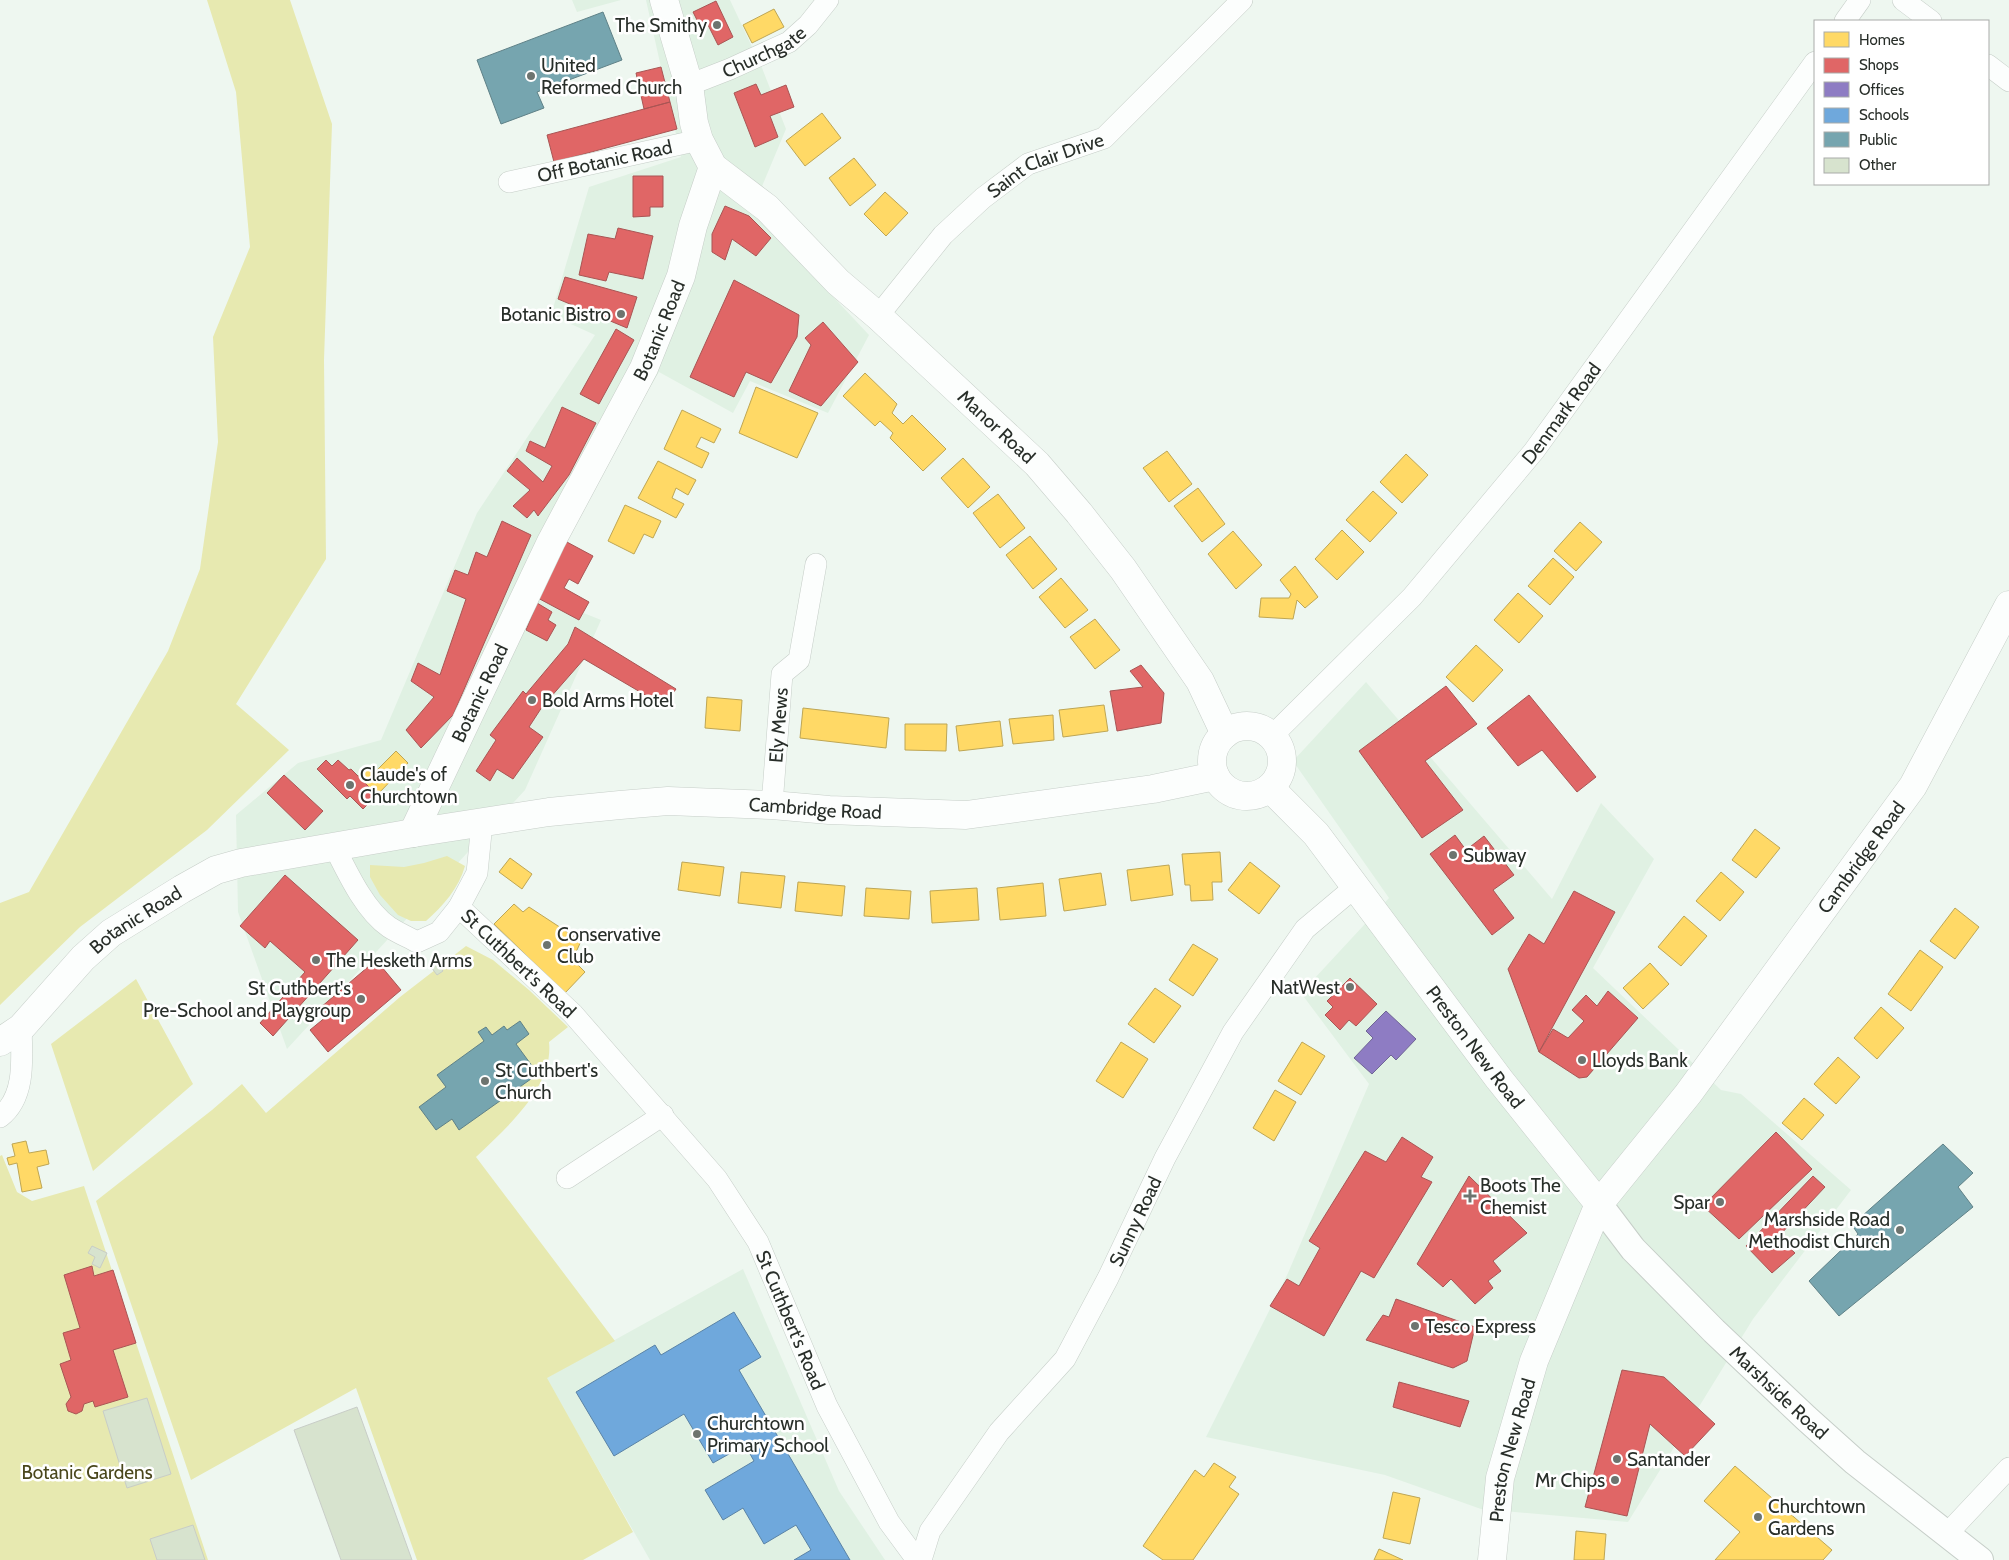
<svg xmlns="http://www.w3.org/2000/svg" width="2009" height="1560" font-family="Cabin,sans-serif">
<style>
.built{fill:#e0f1e3}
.green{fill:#e7e9b0}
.homes{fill:#ffd966;stroke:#bea654}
.shops{fill:#e06666;stroke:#a95554}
.offices{fill:#8e7cc3;stroke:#6f6595}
.schools{fill:#6fa8dc;stroke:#5a83a6}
.public{fill:#76a5af;stroke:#5f8187}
.building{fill:#d7e3ce;stroke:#c8cdc7}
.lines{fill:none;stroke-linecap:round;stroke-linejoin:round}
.minor-casing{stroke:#c6cec8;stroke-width:22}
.tertiary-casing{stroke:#c6cec8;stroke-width:28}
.secondary-casing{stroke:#c6cec8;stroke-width:29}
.primary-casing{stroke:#c6cec8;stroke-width:29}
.trunk-casing{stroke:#c6cec8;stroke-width:29}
.minor{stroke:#fcfefd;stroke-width:21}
.tertiary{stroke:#fcfefd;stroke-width:26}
.secondary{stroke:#fcfefd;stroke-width:28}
.primary{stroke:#fcfefd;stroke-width:28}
.trunk{stroke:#fcfefd;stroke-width:28}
.poi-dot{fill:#6d746f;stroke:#fff;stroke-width:2}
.labels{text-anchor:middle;stroke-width:5;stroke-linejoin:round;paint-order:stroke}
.poi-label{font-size:19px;fill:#282e29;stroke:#fff;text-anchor:start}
.street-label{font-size:19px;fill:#282e29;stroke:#fff}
.park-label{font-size:19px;fill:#4a471c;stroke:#fff}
</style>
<rect width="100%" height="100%" fill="#eef7f0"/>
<path class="built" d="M 572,0 L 621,0 L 577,12 Z
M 646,0 L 730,0 L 762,68 L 786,129 L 752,210 L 869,335 L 828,413 L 750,381 L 733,413 L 659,372 L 618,441 L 534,593 L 601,620 L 525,790 L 287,1049 L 238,912 L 236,815 L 298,763 L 381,740 L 477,513 L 595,335 L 551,315 L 589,187 L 681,157 Z
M 1366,682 L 1552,899 L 1601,803 L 1654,859 L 1593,968 L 1721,1090 L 1741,1094 L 1851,1190 L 1753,1319 L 1628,1522 L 1481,1509 L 1385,1475 L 1206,1437 L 1288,1273 L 1369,1084 L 1301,993 L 1389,898 L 1293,761 Z
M 743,1269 L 839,1491 L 885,1560 L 650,1560 L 546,1378 Z"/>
<path class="green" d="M 207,0 L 290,0 L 332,124 L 324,360 L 326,559 L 236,704 L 289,750 L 207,830 L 80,927 L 0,1005 L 0,903 L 29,892 L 168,651 L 200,569 L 218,442 L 213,337 L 250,247 L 236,92 Z
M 447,856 L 465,866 C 459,888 443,906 426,921 L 411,921 L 398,915 L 380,895 L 370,877 L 370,865 L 404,867 L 424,863 Z
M 466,946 L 493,960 L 529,990 L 568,1027 L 549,1042 C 554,1087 506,1128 476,1157 L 615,1341 L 547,1378 L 633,1532 L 583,1560 L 417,1560 L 356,1388 L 191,1480 L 96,1201 L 212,1110 L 242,1084 L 266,1113 L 400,997 Z
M 136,979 L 193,1084 L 93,1171 L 51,1044 Z
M 2,1155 L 17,1192 L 32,1201 L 84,1186 L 208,1560 L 0,1560 L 0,1156 Z"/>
<path class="homes" d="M 774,9 L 784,27 L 752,43 L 743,25 Z
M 822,113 L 841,138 L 805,166 L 786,141 Z
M 854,158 L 876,185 L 850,206 L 829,178 Z
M 885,192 L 908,213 L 886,236 L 864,214 Z
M 865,373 L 897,404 L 892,413 L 903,424 L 912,415 L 946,449 L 923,471 L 890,438 L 893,433 L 880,421 L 875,426 L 843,396 Z
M 756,387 L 818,413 L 797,458 L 739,433 Z
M 682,410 L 721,429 L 714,443 L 701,437 L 696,447 L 709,453 L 702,468 L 664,449 Z
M 1167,451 L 1192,484 L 1169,502 L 1143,468 Z
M 1406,454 L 1428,475 L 1402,503 L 1380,482 Z
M 963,458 L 990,487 L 968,508 L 941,478 Z
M 658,461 L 696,480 L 688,495 L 676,488 L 672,498 L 684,504 L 676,518 L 638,498 Z
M 1198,488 L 1225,524 L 1202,542 L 1174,506 Z
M 1373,491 L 1397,513 L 1370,542 L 1346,520 Z
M 998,494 L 1025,528 L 1000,548 L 973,513 Z
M 625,505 L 661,521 L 653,538 L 644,534 L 634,554 L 608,541 Z
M 1580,522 L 1602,542 L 1576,571 L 1554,551 Z
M 1342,530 L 1364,552 L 1337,580 L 1315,559 Z
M 1233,531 L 1262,565 L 1236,589 L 1208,554 Z
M 1030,536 L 1057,569 L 1033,589 L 1006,555 Z
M 1553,558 L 1574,577 L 1550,605 L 1528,586 Z
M 1295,566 L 1318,597 L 1305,608 L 1297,600 L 1293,619 L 1259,617 L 1261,598 L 1289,598 L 1291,594 L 1280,580 Z
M 1061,578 L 1088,610 L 1065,628 L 1039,597 Z
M 1518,593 L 1543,616 L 1519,643 L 1494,620 Z
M 1095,619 L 1120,650 L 1095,669 L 1070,637 Z
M 1476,645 L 1503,670 L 1473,702 L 1446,677 Z
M 707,697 L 742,700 L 740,731 L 705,728 Z
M 1104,705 L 1108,731 L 1063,737 L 1059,710 Z
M 803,708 L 889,718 L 886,748 L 800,738 Z
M 1053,715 L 1054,740 L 1013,744 L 1009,719 Z
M 1000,721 L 1003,746 L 959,751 L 956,726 Z
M 905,724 L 947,724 L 946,751 L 905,750 Z
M 396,751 L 408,763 L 377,795 L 358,776 L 368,765 L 375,772 Z
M 1755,829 L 1780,848 L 1756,878 L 1732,860 Z
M 1220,852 L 1222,882 L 1212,882 L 1213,900 L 1191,901 L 1190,885 L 1185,885 L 1182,854 Z
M 510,858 L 532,874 L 522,889 L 499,872 Z
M 682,862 L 724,867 L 720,896 L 678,890 Z
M 1250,862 L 1280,886 L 1259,914 L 1228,890 Z
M 1169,865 L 1173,895 L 1131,901 L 1127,870 Z
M 741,872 L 785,876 L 781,908 L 738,903 Z
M 1721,872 L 1744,892 L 1720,921 L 1696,901 Z
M 1101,873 L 1106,905 L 1064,911 L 1059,879 Z
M 798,882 L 845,886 L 842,916 L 795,911 Z
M 1043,883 L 1046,916 L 1000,920 L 997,888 Z
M 866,888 L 911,891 L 909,919 L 864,916 Z
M 977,888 L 979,920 L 932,923 L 930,891 Z
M 514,904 L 523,912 L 529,907 L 581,941 L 577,950 L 570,957 L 585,972 L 565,993 L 494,924 Z
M 1955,908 L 1979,927 L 1955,959 L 1930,941 Z
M 1684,916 L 1707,936 L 1681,966 L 1658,947 Z
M 1193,944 L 1218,959 L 1193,996 L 1169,980 Z
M 1920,950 L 1943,967 L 1911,1011 L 1888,994 Z
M 1650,963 L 1669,984 L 1643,1009 L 1623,988 Z
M 1155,988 L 1181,1006 L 1154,1043 L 1128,1024 Z
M 1881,1007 L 1904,1028 L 1877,1059 L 1854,1038 Z
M 1121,1042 L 1148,1059 L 1123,1098 L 1096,1081 Z
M 1302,1042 L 1325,1056 L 1301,1095 L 1278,1081 Z
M 1838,1057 L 1860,1077 L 1836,1104 L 1814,1084 Z
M 1275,1090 L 1296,1102 L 1274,1141 L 1253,1128 Z
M 1804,1098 L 1824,1115 L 1802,1140 L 1782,1123 Z
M 26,1141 L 29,1153 L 46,1150 L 49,1164 L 37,1167 L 42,1188 L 22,1192 L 17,1163 L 9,1165 L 7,1158 L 15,1156 L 12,1144 Z
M 1214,1463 L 1236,1477 L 1229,1487 L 1239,1494 L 1193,1560 L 1163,1560 L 1143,1546 L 1195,1470 L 1204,1477 Z
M 1735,1466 L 1832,1550 L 1823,1560 L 1715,1560 L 1740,1532 L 1704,1501 Z
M 1393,1492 L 1420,1498 L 1410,1544 L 1383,1538 Z
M 1576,1531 L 1606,1534 L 1604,1560 L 1574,1560 Z
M 1379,1549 L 1403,1560 L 1374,1560 Z"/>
<path class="shops" d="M 716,1 L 733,37 L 718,45 L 707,23 L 700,26 L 693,12 Z
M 661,67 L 670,102 L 644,109 L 636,73 Z
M 756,84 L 761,95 L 786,85 L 794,107 L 770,116 L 778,137 L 755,147 L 734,93 Z
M 670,102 L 677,129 L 554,162 L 547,135 Z
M 633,176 L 663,176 L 663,207 L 650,207 L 650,216 L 633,217 Z
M 725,206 L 749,216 L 771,238 L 756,256 L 732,239 L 725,260 L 712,252 L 712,234 Z
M 618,228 L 653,236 L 643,279 L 609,272 L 606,281 L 579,275 L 588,234 L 615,239 Z
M 565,277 L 637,297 L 627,328 L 558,299 Z
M 734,280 L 799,315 L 797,337 L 771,383 L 746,372 L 734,397 L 690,377 Z
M 823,322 L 858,362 L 821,406 L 789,391 L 811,345 L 805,338 Z
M 616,329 L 634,340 L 599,404 L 580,394 Z
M 562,407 L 596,423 L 569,475 L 538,516 L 534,510 L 527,518 L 513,506 L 530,490 L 507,471 L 517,458 L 543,482 L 552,466 L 526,451 L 530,441 L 545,448 Z
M 502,521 L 531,535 L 453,715 L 421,748 L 406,730 L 434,697 L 411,681 L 418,663 L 440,675 L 466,599 L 447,591 L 455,570 L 468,575 L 476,552 L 487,557 Z
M 565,541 L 593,556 L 578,584 L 569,579 L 564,588 L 589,602 L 579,620 L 536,597 Z
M 537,603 L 552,612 L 548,620 L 556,625 L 547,641 L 526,630 Z
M 575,627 L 676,689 L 664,706 L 584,659 L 542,707 L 529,727 L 543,737 L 513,779 L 497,769 L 490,781 L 476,771 L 496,740 L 490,735 L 523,691 L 526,694 L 568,644 Z
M 1141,665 L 1164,693 L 1161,723 L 1117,731 L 1110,691 L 1143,687 L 1130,671 Z
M 1446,686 L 1477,724 L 1425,761 L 1463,810 L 1422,838 L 1359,751 Z
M 1529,695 L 1596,777 L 1577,792 L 1542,750 L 1518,766 L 1487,728 Z
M 326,760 L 332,766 L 338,760 L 349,770 L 351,769 L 377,795 L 363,809 L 350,796 L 347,799 L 317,769 Z
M 284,775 L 323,811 L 305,830 L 267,793 Z
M 1455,835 L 1466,850 L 1484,836 L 1514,875 L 1493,890 L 1514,918 L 1492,935 L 1430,854 Z
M 285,875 L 358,940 L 273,1036 L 260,1023 L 305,972 L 270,941 L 265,948 L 240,926 Z
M 1574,891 L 1615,912 L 1539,1052 L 1508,969 L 1529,934 L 1544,944 Z
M 376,960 L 401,990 L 328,1052 L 310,1030 L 327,1016 L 320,1008 Z
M 1350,978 L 1377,1004 L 1356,1026 L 1349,1020 L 1340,1030 L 1325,1015 L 1333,1007 L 1327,1001 Z
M 1608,991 L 1638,1018 L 1587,1077 L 1579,1078 L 1539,1052 L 1553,1029 L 1568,1038 L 1584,1021 L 1572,1010 L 1586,995 L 1597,1006 Z
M 1776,1132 L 1812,1169 L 1739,1239 L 1703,1206 Z
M 1402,1137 L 1433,1157 L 1421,1177 L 1432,1182 L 1374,1278 L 1361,1271 L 1324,1336 L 1270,1306 L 1287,1279 L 1299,1286 L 1320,1248 L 1309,1241 L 1365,1151 L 1386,1162 Z
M 1469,1176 L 1527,1233 L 1493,1261 L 1501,1271 L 1488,1281 L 1493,1288 L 1475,1304 L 1451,1279 L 1443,1287 L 1417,1264 Z
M 1813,1176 L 1825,1187 L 1778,1237 L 1795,1253 L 1772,1273 L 1746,1246 Z
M 92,1266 L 94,1276 L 113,1270 L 136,1343 L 113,1350 L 128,1397 L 95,1407 L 93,1401 L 84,1404 L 82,1411 L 76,1414 L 68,1411 L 66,1404 L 71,1397 L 60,1364 L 71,1360 L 63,1333 L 80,1328 L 64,1275 Z
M 1396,1299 L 1475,1327 L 1467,1361 L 1453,1368 L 1366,1340 L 1383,1315 L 1389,1317 Z
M 1622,1370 L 1664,1377 L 1715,1424 L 1685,1456 L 1650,1424 L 1627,1516 L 1585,1507 Z
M 1399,1382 L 1469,1401 L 1460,1427 L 1393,1407 Z"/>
<path class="offices" d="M 1386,1011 L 1416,1039 L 1396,1060 L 1391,1055 L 1372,1074 L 1354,1058 L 1373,1038 L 1366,1031 Z"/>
<path class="schools" d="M 734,1312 L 761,1357 L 739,1370 L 850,1560 L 794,1560 L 811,1550 L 796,1525 L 764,1544 L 743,1508 L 723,1520 L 705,1490 L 754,1461 L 745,1445 L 713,1463 L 684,1414 L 614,1456 L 576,1392 L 655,1345 L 661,1355 Z"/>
<path class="public" d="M 603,12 L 622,60 L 537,92 L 544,108 L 501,124 L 477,60 Z
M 520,1021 L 529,1034 L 516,1044 L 538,1074 L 459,1130 L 452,1119 L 436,1130 L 419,1107 L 446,1087 L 437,1075 L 484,1041 L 478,1032 L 486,1027 L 492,1035 L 504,1026 L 507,1030 Z
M 1943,1144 L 1973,1173 L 1958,1187 L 1973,1207 L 1839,1316 L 1809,1281 L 1858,1234 L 1852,1225 Z"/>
<path class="building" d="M 437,963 L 443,971 L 437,975 L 431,967 Z
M 92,1246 L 107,1253 L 100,1268 L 92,1264 L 95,1257 L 88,1253 Z
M 147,1398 L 171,1474 L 127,1488 L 103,1411 Z
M 357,1407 L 412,1560 L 341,1560 L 294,1430 Z
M 193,1525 L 205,1560 L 157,1560 L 150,1539 Z"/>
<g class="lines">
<g class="minor-casing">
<g id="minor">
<path d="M 1903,0 L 1931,21"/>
<path d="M 1845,21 L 1860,0"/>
<path d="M 1988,65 L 2009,81"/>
<path id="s1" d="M 689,85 L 730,69 L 789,42 L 808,25 L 828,0"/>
<path id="s2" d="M 509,182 L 699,140"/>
<path id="s3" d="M 878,316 L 943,235 L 983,198 L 1028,164 L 1104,138 L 1242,0"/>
<path id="s4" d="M 1272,736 L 1412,597 L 1534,451 L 1815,62"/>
<path id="s5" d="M 772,805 L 782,674 L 799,660 L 816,564"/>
<path d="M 334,846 C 347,872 365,911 389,927 C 398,933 408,937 417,942 L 439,932 L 459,907 L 477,873 L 482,823"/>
<path id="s6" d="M 459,907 L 573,1014 L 717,1179 L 758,1242 L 827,1406 L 889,1522 L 917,1560"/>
<path d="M 0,1117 C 26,1097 22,1058 21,1028"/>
<path d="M 567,1178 L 663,1115"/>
<path d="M 1946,1535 L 2009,1468"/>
<path id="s7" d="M 921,1560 L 930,1531 L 999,1432 L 1065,1359 L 1108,1278 L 1165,1158 L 1233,1032 L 1305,929 L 1355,887"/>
</g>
</g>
<g class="tertiary-casing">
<g id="tertiary">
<path id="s8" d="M 1599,1204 L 1633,1249 L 1714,1331 L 1806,1418 L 1855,1462 L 1980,1560"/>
</g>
</g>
<g class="secondary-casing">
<g id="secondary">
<path id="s9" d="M 413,833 L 551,542 L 644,368 L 681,276 L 693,226 L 713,167"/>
<path id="s10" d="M 0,1042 L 21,1028 L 83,958 L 111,933 L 182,889 L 216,870 L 241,863 L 413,833 L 549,812 L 620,805 L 668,801 L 772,805 L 829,810 L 966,815 L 1153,789 L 1215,776"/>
</g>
</g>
<g class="primary-casing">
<g id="primary">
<path id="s11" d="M 664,0 L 689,85 L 694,123 L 699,140 L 713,167 L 767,208 L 838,282 L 878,316 L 1037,464 L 1079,513 L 1123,569 L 1200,681 L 1225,734"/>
<circle cx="1247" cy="761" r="35"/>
<path id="s12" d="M 1270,788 L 1316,834 L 1499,1079 L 1599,1204"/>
</g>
</g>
<g class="trunk-casing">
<g id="trunk">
<path id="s13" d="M 1492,1560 L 1500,1478 L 1534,1361 L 1599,1204 L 1688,1094 L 1913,786 L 2009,605"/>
</g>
</g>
<use href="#minor" class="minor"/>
<use href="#tertiary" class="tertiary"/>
<use href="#secondary" class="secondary"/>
<use href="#primary" class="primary"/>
<use href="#trunk" class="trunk"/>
</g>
<g class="poi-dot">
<circle cx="717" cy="25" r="5"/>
<circle cx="531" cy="76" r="5"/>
<circle cx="621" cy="314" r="5"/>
<circle cx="532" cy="700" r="5"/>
<circle cx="350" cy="785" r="5"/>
<circle cx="1453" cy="855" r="5"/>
<circle cx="547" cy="945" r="5"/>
<circle cx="316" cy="960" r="5"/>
<circle cx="1350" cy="987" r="5"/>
<circle cx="361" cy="999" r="5"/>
<circle cx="1582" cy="1060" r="5"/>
<circle cx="485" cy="1081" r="5"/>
<path d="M1467.5 1188.5h5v5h5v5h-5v5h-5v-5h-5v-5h5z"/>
<circle cx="1720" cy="1202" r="5"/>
<circle cx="1900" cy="1230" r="5"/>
<circle cx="1415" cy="1326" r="5"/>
<circle cx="697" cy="1434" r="5"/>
<circle cx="1617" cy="1459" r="5"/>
<circle cx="1615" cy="1480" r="5"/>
<circle cx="1758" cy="1517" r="5"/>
</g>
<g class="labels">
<g class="poi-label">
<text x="707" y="32" text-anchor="end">The Smithy</text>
<text x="541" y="72">United<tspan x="541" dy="22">Reformed Church</tspan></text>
<text x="611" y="321" text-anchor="end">Botanic Bistro</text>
<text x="542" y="707">Bold Arms Hotel</text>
<text x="360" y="781">Claude's of<tspan x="360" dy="22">Churchtown</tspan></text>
<text x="1463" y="862">Subway</text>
<text x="557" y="941">Conservative<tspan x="557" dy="22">Club</tspan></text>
<text x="326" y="967">The Hesketh Arms</text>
<text x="1340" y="994" text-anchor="end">NatWest</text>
<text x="351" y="995" text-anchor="end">St Cuthbert's<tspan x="351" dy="22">Pre-School and Playgroup</tspan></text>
<text x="1592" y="1067">Lloyds Bank</text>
<text x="495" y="1077">St Cuthbert's<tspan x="495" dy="22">Church</tspan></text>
<text x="1480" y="1192">Boots The<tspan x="1480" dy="22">Chemist</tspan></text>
<text x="1710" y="1209" text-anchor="end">Spar</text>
<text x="1890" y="1226" text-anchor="end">Marshside Road<tspan x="1890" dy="22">Methodist Church</tspan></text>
<text x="1425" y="1333">Tesco Express</text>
<text x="707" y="1430">Churchtown<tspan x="707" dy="22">Primary School</tspan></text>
<text x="1627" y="1466">Santander</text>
<text x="1605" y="1487" text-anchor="end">Mr Chips</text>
<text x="1768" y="1513">Churchtown<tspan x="1768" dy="22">Gardens</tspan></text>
</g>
<g class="street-label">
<text dy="7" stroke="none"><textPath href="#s1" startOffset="82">Churchgate</textPath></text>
<text dy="7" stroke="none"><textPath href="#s2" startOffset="98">Off Botanic Road</textPath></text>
<text dy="7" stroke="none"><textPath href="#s3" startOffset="230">Saint Clair Drive</textPath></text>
<text dy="7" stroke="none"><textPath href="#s9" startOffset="560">Botanic Road</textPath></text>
<text dy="7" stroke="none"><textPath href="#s4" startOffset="434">Denmark Road</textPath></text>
<text dy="7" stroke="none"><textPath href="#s11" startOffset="560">Manor Road</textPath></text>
<text dy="7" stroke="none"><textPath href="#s9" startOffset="155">Botanic Road</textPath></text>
<text dy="7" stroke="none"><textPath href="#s5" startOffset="80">Ely Mews</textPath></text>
<text dy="7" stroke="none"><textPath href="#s10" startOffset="884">Cambridge Road</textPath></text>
<text dy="7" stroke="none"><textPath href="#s13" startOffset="809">Cambridge Road</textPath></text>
<text dy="7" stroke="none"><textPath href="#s10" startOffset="184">Botanic Road</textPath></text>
<text dy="7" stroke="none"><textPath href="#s6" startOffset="82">St Cuthbert's Road</textPath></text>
<text dy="7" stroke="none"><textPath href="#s12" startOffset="331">Preston New Road</textPath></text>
<text dy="7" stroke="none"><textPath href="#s7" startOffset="404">Sunny Road</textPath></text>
<text dy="7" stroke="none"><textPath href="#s6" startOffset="535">St Cuthbert's Road</textPath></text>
<text dy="7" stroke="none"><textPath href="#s8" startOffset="261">Marshside Road</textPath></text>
<text dy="7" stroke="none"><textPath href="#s13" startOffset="112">Preston New Road</textPath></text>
</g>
<g class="park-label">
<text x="87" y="1479">Botanic Gardens</text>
</g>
</g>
<rect x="1814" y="20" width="175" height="165" fill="#ffffff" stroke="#a9aba9"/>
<rect x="1824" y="32" width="25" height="15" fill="#ffd966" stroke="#a9aba9"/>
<text x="1859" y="45" font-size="15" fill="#282e29">Homes</text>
<rect x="1824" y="58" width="25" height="15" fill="#e06666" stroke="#a9aba9"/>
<text x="1859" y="70" font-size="15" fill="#282e29">Shops</text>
<rect x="1824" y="82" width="25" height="15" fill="#8e7cc3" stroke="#a9aba9"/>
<text x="1859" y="95" font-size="15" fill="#282e29">Offices</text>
<rect x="1824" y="108" width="25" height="15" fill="#6fa8dc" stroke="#a9aba9"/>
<text x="1859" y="120" font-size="15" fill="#282e29">Schools</text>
<rect x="1824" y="132" width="25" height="15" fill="#76a5af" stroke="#a9aba9"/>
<text x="1859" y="145" font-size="15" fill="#282e29">Public</text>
<rect x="1824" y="158" width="25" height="15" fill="#d7e3ce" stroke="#a9aba9"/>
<text x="1859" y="170" font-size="15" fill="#282e29">Other</text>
</svg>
